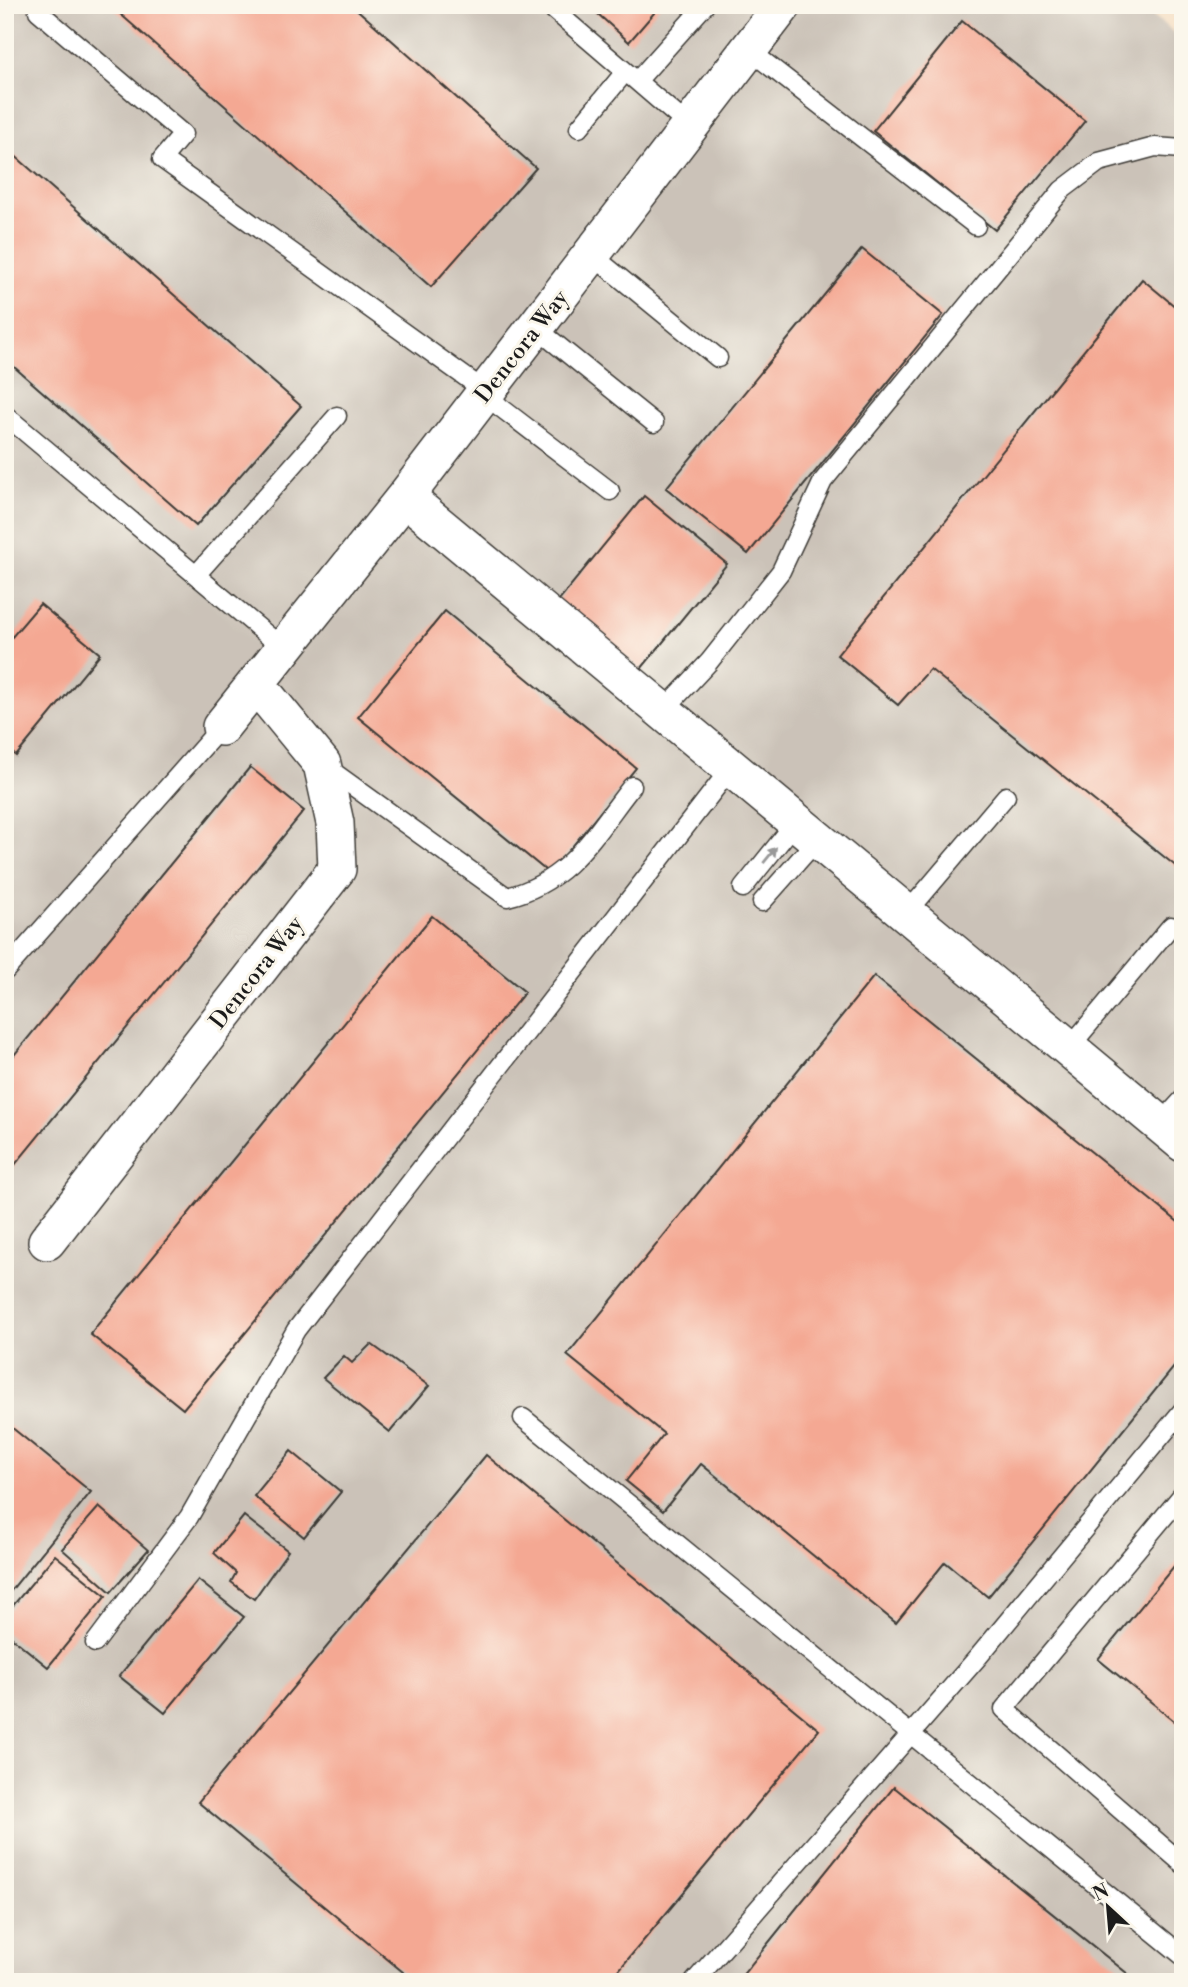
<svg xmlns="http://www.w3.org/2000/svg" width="1188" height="1987" font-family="'Libre Bodoni',serif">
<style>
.industrial{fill:#cbc2b8}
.building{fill:#f4a893}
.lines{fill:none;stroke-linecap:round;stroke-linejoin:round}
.service-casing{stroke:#3d3a36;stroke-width:21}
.minor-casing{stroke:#3d3a36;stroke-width:40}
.service{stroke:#fff;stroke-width:18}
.minor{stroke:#fff;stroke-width:37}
.oneway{fill:#999}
.labels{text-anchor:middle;stroke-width:6;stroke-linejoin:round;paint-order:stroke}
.street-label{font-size:23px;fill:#1c1c1c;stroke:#fbf7ec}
</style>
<rect width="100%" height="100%" fill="#fbf7ec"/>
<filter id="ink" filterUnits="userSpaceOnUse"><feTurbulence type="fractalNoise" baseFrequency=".0143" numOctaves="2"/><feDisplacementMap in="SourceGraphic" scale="14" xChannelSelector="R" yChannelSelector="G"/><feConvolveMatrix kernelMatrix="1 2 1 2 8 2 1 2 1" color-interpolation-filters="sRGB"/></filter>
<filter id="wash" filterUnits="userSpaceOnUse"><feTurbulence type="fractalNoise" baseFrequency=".00686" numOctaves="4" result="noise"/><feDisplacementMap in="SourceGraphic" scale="28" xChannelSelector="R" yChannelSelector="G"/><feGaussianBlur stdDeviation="1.57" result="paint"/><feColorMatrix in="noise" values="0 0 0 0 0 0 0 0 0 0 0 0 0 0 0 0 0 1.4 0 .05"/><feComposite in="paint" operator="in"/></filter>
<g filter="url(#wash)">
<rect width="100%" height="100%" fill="#f6e1c7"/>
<path class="industrial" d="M 5,5 L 1140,5 L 1183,40 L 1183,1982 L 5,1982 Z"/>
<g id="blocks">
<path class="building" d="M 110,5 L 352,5 L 536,168 L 431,287 Z
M 588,5 L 661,5 L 629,42 Z
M 962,21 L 1085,121 L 995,230 L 873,131 Z
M 5,147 L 301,406 L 196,526 L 5,359 Z
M 862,249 L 943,315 L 748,554 L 666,488 Z
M 1142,279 L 1183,313 L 1183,872 L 930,669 L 898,705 L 837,655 Z
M 644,496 L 727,564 L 641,669 L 558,601 Z
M 40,604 L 100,654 L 16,756 L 5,747 L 5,645 Z
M 445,611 L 636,768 L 550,874 L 358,717 Z
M 250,767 L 304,811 L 5,1177 L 5,1066 Z
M 432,916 L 525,992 L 183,1409 L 90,1334 Z
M 874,976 L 1183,1226 L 1183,1356 L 988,1597 L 945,1562 L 896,1623 L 701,1464 L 663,1511 L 626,1481 L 664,1434 L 567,1355 Z
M 371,1344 L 429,1386 L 390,1432 L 323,1378 L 344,1356 L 352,1363 Z
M 5,1422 L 91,1492 L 5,1598 Z
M 291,1451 L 341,1492 L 304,1537 L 254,1496 Z
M 486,1455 L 819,1730 L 609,1982 L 415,1982 L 198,1802 Z
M 99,1507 L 148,1550 L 111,1592 L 62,1549 Z
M 244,1516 L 288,1551 L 254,1599 L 231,1582 L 236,1573 L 214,1553 Z
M 55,1555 L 106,1596 L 48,1667 L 5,1632 L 5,1615 Z
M 1183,1555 L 1183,1728 L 1098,1659 Z
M 198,1580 L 244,1617 L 165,1713 L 119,1676 Z
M 894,1787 L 1138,1982 L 737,1982 Z"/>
</g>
</g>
<g filter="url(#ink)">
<use href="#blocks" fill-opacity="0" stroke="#3d3a36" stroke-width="2"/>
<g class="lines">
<g class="service-casing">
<path id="service" d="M 548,5 L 689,126
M 38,11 L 183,134 L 162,159 L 485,391 L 500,407 L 610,491
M 749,50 L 976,226
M 637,81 L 705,5
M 579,128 L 625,72
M 592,255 L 718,358
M 536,328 L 654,423
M 5,415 L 284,649
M 196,575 L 337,416
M 663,711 L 709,662 L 781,571 L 823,481 L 1062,190 L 1099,162 L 1155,147 L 1183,149
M 325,766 L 507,897 C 570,882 594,834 632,786
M 743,888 L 796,822
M 762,902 L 817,840
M 906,914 L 1006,796
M 5,971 L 221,727
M 1069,1048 L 1171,926
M 1160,1124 L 1183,1099
M 523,1418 L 1183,1956
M 1183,1494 L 1004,1709 L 1183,1864
M 95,1643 L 189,1517 L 296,1330 L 731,768
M 694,1982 L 979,1656 L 1183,1410"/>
</g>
<g class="minor-casing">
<path id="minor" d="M 405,497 L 1183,1143
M 221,727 L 405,497 L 783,5
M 47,1241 L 337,869 L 335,823 L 322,764 L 256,684"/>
</g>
<use href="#service" class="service"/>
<use href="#minor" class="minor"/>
</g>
<defs><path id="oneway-solid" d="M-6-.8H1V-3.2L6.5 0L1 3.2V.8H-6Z" transform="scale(1.75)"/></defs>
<use class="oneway" href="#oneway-solid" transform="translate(770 855) rotate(-51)"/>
</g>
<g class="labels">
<g class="street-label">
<text transform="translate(521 346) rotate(-52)" y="8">Dencora Way</text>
<text transform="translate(256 972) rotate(-52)" y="8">Dencora Way</text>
</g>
</g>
<rect width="1188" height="1987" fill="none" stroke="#fbf7ec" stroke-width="28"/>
<g transform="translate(1108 1907) rotate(334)" stroke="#fbf7ec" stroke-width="5" paint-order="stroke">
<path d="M0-5L12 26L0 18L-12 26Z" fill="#1c1c1c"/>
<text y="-10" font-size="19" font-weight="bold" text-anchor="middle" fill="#1c1c1c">N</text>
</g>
</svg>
